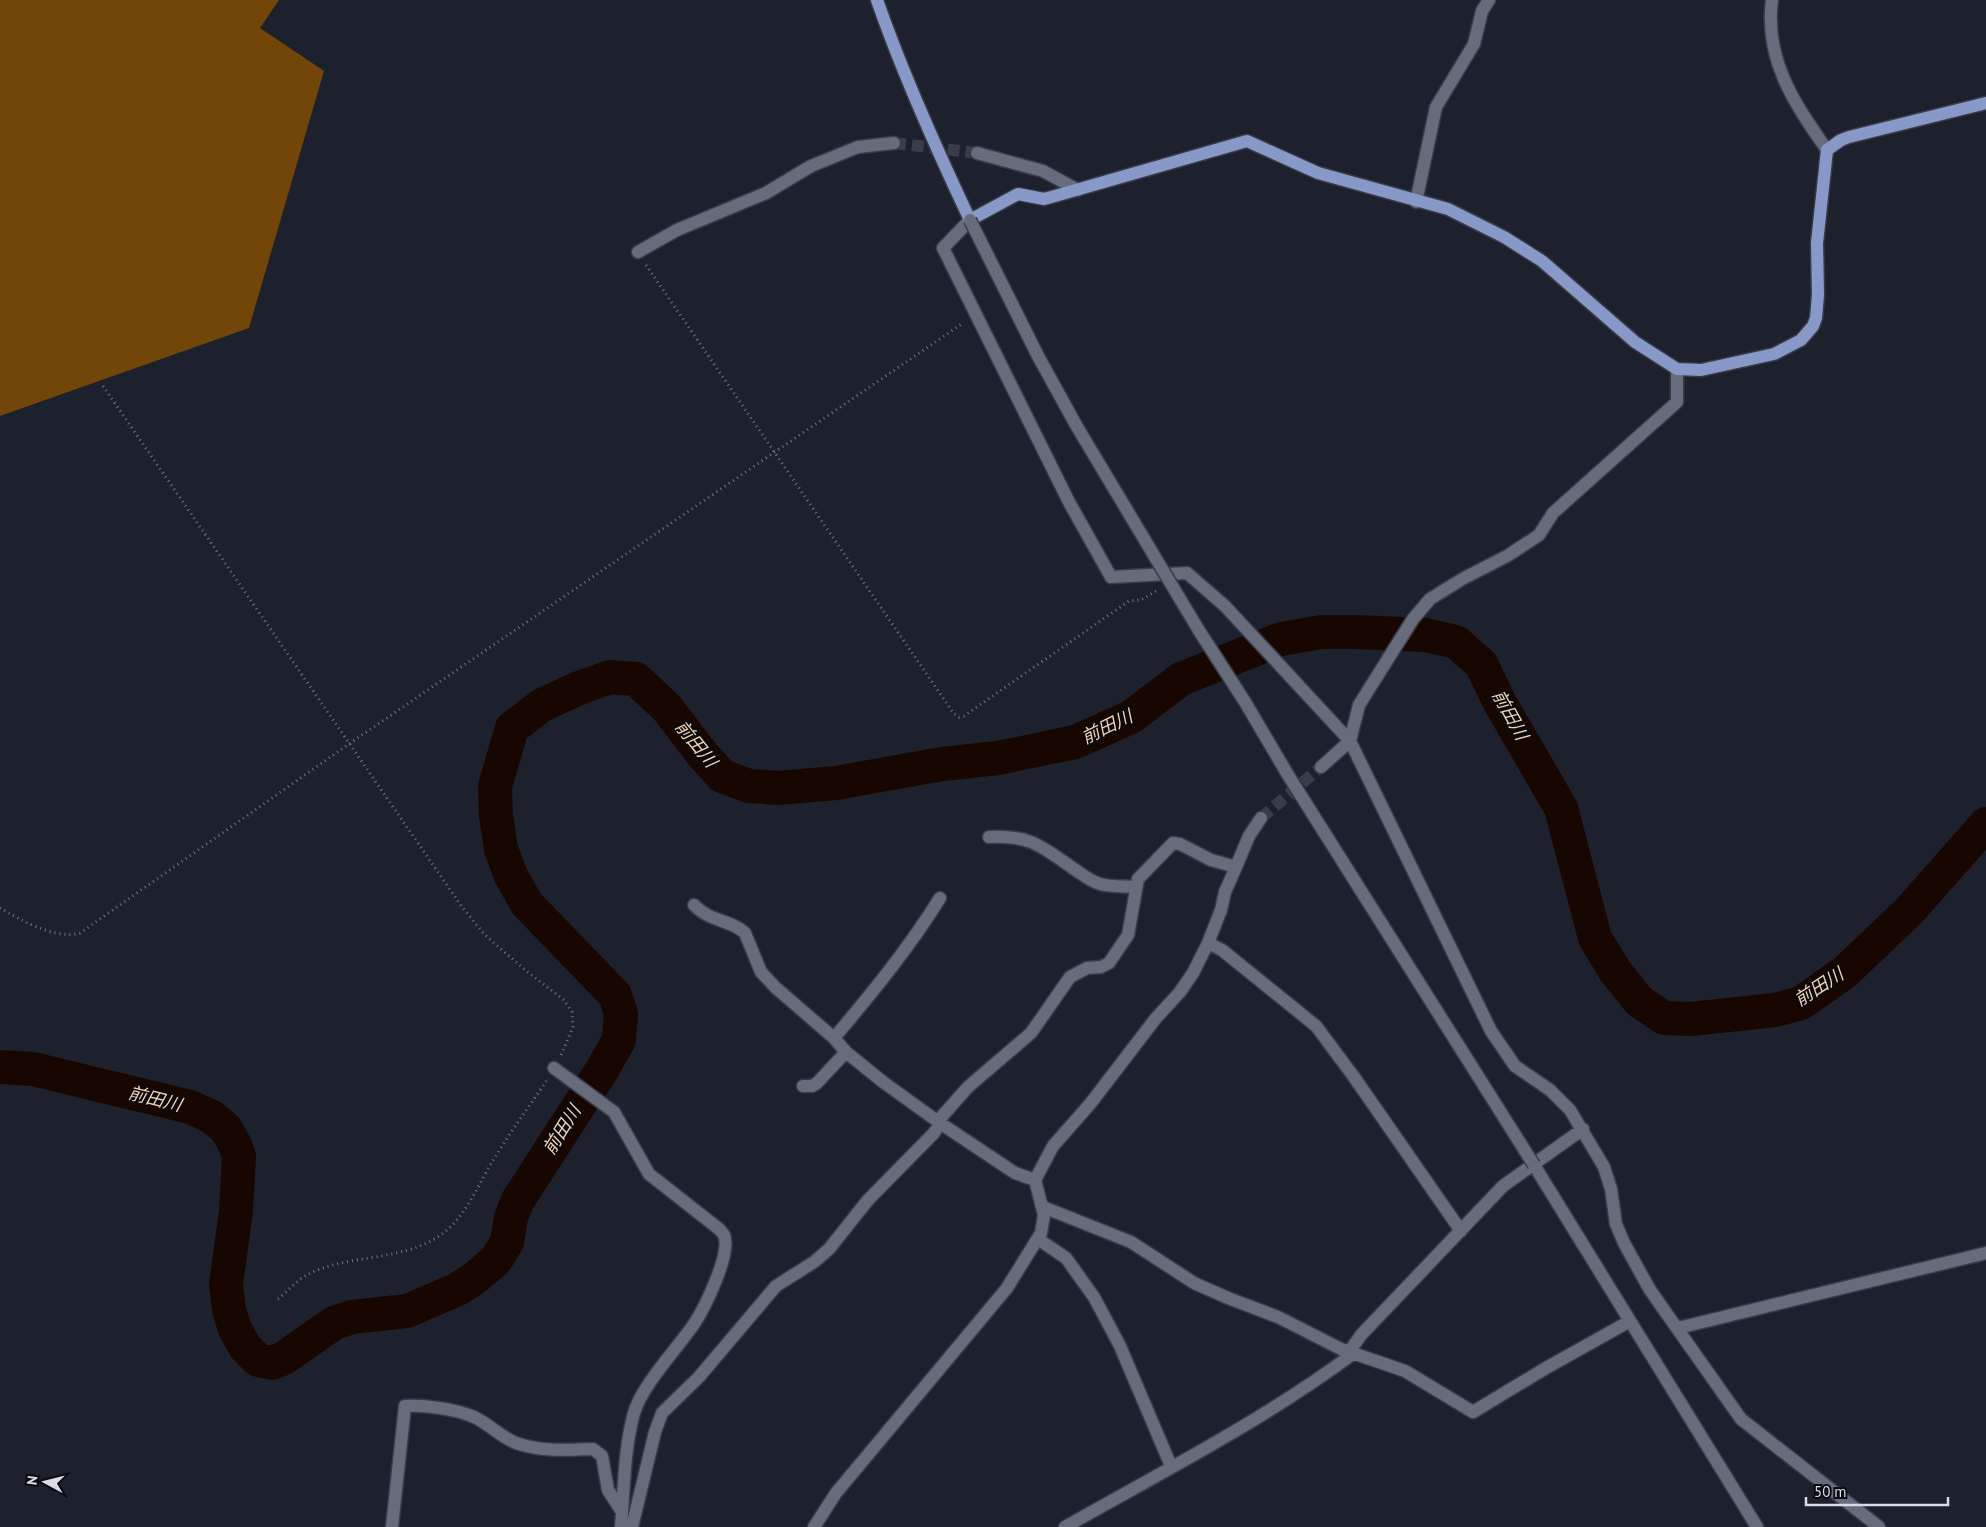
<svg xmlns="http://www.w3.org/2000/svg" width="1986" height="1527" font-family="'PT Sans','Noto Sans JP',sans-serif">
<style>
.forest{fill:#724508}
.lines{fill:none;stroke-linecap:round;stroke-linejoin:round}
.river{stroke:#180700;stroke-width:34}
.minor-tunnel{stroke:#383d49;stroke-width:12;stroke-dasharray:12 6;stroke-linecap:butt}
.minor-casing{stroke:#393c47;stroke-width:15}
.major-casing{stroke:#393c47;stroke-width:15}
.path{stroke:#737782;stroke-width:3;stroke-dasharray:1 4;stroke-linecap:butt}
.minor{stroke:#666c7b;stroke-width:12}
.major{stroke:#8899c9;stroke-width:12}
.minor-bridge-casing{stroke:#393c47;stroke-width:15;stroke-linecap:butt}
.minor-bridge{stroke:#666c7b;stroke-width:12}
.labels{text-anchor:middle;stroke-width:4;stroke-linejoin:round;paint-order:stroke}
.water-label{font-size:18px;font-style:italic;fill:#f5d3b2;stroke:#090b10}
</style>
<rect width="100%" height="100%" fill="#1c212d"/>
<path class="forest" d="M 0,0 L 279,0 L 260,28 L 324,71 L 249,328 L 0,416 Z"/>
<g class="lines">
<path class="river" d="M 0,1067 L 33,1069 L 190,1107 L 212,1117 L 226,1129 L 235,1145 L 239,1156 L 236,1211 L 226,1284 L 229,1310 L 235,1329 L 245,1347 L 258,1360 L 272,1363 L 284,1358 L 334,1323 L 352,1317 L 407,1311 L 458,1289 L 475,1278 L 496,1260 L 507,1242 L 511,1217 L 518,1200 L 602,1070 L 619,1040 L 621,1014 L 615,995 L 527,904 L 511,876 L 501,849 L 496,815 L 495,786 L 512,728 L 542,705 L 579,688 L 610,677 L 636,679 L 667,708 L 703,755 L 722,776 L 749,786 L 778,788 L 836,783 L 942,764 L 998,758 L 1075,742 L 1131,717 L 1181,679 L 1281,639 L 1322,632 L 1355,632 L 1426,635 L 1456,642 L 1481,664 L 1500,703 L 1561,808 L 1595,938 L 1615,971 L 1639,1001 L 1664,1018 L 1691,1019 L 1775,1010 L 1801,1003 L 1845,972 L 1909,911 L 1986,824"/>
<path class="minor-tunnel" d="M 894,143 L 977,153
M 1261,818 L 1321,767"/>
<g class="minor-casing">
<path id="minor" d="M 1772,0 C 1764,60 1795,104 1827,150
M 977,153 L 1043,171 L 1078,190
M 1416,202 L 1436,107 L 1474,44 L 1482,11 L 1489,0
M 970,220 L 943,248 L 1069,502 L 1111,577 L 1187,573 L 1225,606 L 1350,741 L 1491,1031 L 1515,1066 L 1550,1090 L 1570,1110 L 1604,1167 L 1611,1189 L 1616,1224 L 1624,1243 L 1650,1290 L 1741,1419 L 1879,1527
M 638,252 L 677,230 L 766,193 L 811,166 L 858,147 L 894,143
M 1198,629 L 1245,702
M 1321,767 L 1350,741 L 1359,705 L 1413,619 L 1430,599 L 1464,578 L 1507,556 L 1539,535 L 1553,513 L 1677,402 L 1677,369
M 989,837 C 1031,835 1041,846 1074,869 C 1082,874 1090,881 1100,884 C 1111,887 1124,886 1135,887
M 694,905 C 710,922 732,920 745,933 L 761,972 L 776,988 L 834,1038 L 846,1052 L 883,1082 L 940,1123 L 1015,1173 L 1035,1180
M 1208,943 L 1222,950 L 1316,1026 L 1354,1077 L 1461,1231
M 834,1038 C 872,993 909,948 940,898
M 554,1068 L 614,1112 L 649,1174 L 719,1229 C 721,1231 723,1233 724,1235 C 732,1253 704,1309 694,1324 C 677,1349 642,1385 634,1413 C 624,1449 624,1490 621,1527
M 803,1086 L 812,1086 L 817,1083 L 846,1052
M 937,1122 L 968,1087 L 1031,1033 L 1070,977 L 1087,968 L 1101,967 L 1109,963 L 1128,935 L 1138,879 L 1173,843 L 1180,844 L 1211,860 L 1236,867
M 1534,1165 L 1757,1527
M 1043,1207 L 1131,1242 L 1194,1283 L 1228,1298 L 1278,1317 L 1341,1349 L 1405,1371 L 1473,1412 L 1546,1368 L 1630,1321
M 1038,1239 L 1066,1258 L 1094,1297 L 1120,1346 L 1171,1466
M 1678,1328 L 1986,1253
M 1349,1352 L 1361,1335 L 1503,1186 L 1583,1129
M 392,1527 L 405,1406 C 425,1405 456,1409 474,1417 C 489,1424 501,1437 516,1443 C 543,1452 565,1450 593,1449 L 602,1456 L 608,1490 L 622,1512
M 632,1527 L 655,1432 L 662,1413 L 699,1377 L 776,1286 L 814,1262 L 829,1249 L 868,1200 L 934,1133 L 940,1123
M 814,1527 L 836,1493 L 1007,1288 L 1041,1233 L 1044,1215 L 1035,1180 L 1053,1146 L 1090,1104 L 1156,1018 L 1180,992 L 1193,973 L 1208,943 L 1221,910 L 1225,892 L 1236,867 L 1249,836 L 1261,818
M 1065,1527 C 1162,1472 1264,1420 1354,1353"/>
</g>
<g class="major-casing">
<path id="major" d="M 877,0 C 903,75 936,148 970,220 L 1018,194 L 1044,199 L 1055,196 L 1247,141 L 1318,173 L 1448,209 L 1504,237 L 1542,261 L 1635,342 L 1677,369 L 1701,370 L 1774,354 L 1801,340 L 1813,326 L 1816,318 L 1818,295 L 1817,243 L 1827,150 L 1841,140 L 1849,137 L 1986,103"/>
</g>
<path class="path" d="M 646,265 L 954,714 L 959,717 L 964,716 L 1129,601 L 1141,600 L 1156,591
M 103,386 L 462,907 L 485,935 L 525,970 L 564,1000 L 572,1012 L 573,1027 L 561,1055
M 0,908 C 21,920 55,940 80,933 L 349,744 L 963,323
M 278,1299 C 287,1292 297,1280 307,1275 C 347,1253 402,1263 442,1234 C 466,1217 478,1184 494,1159 C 510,1132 529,1107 547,1080"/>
<use href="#minor" class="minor"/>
<use href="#major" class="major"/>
<g class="minor-bridge-casing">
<path id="minor-bridge" d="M 970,220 L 1038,356 L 1076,425 L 1198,629
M 1245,702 L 1288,775 L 1534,1165"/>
</g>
<use href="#minor-bridge" class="minor-bridge"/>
</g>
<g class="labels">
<g class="water-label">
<text transform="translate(1510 715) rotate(61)" y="6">前田川</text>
<text transform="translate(1107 727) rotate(-26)" y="6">前田川</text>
<text transform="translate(696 744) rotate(51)" y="6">前田川</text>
<text transform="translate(1819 987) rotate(-33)" y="6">前田川</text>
<text transform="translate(155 1099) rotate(14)" y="6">前田川</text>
<text transform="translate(562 1130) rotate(-58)" y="6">前田川</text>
</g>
</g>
<g transform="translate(45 1482) rotate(277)" stroke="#090b10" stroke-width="4" paint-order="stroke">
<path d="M0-4L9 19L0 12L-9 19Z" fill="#d9dce5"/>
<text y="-8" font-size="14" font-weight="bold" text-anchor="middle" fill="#d9dce5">N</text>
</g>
<path d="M1806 1497v8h142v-8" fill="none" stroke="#d9dce5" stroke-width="2.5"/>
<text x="1814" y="1497" font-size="15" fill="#d9dce5" stroke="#090b10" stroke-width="4" paint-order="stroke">50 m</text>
</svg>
